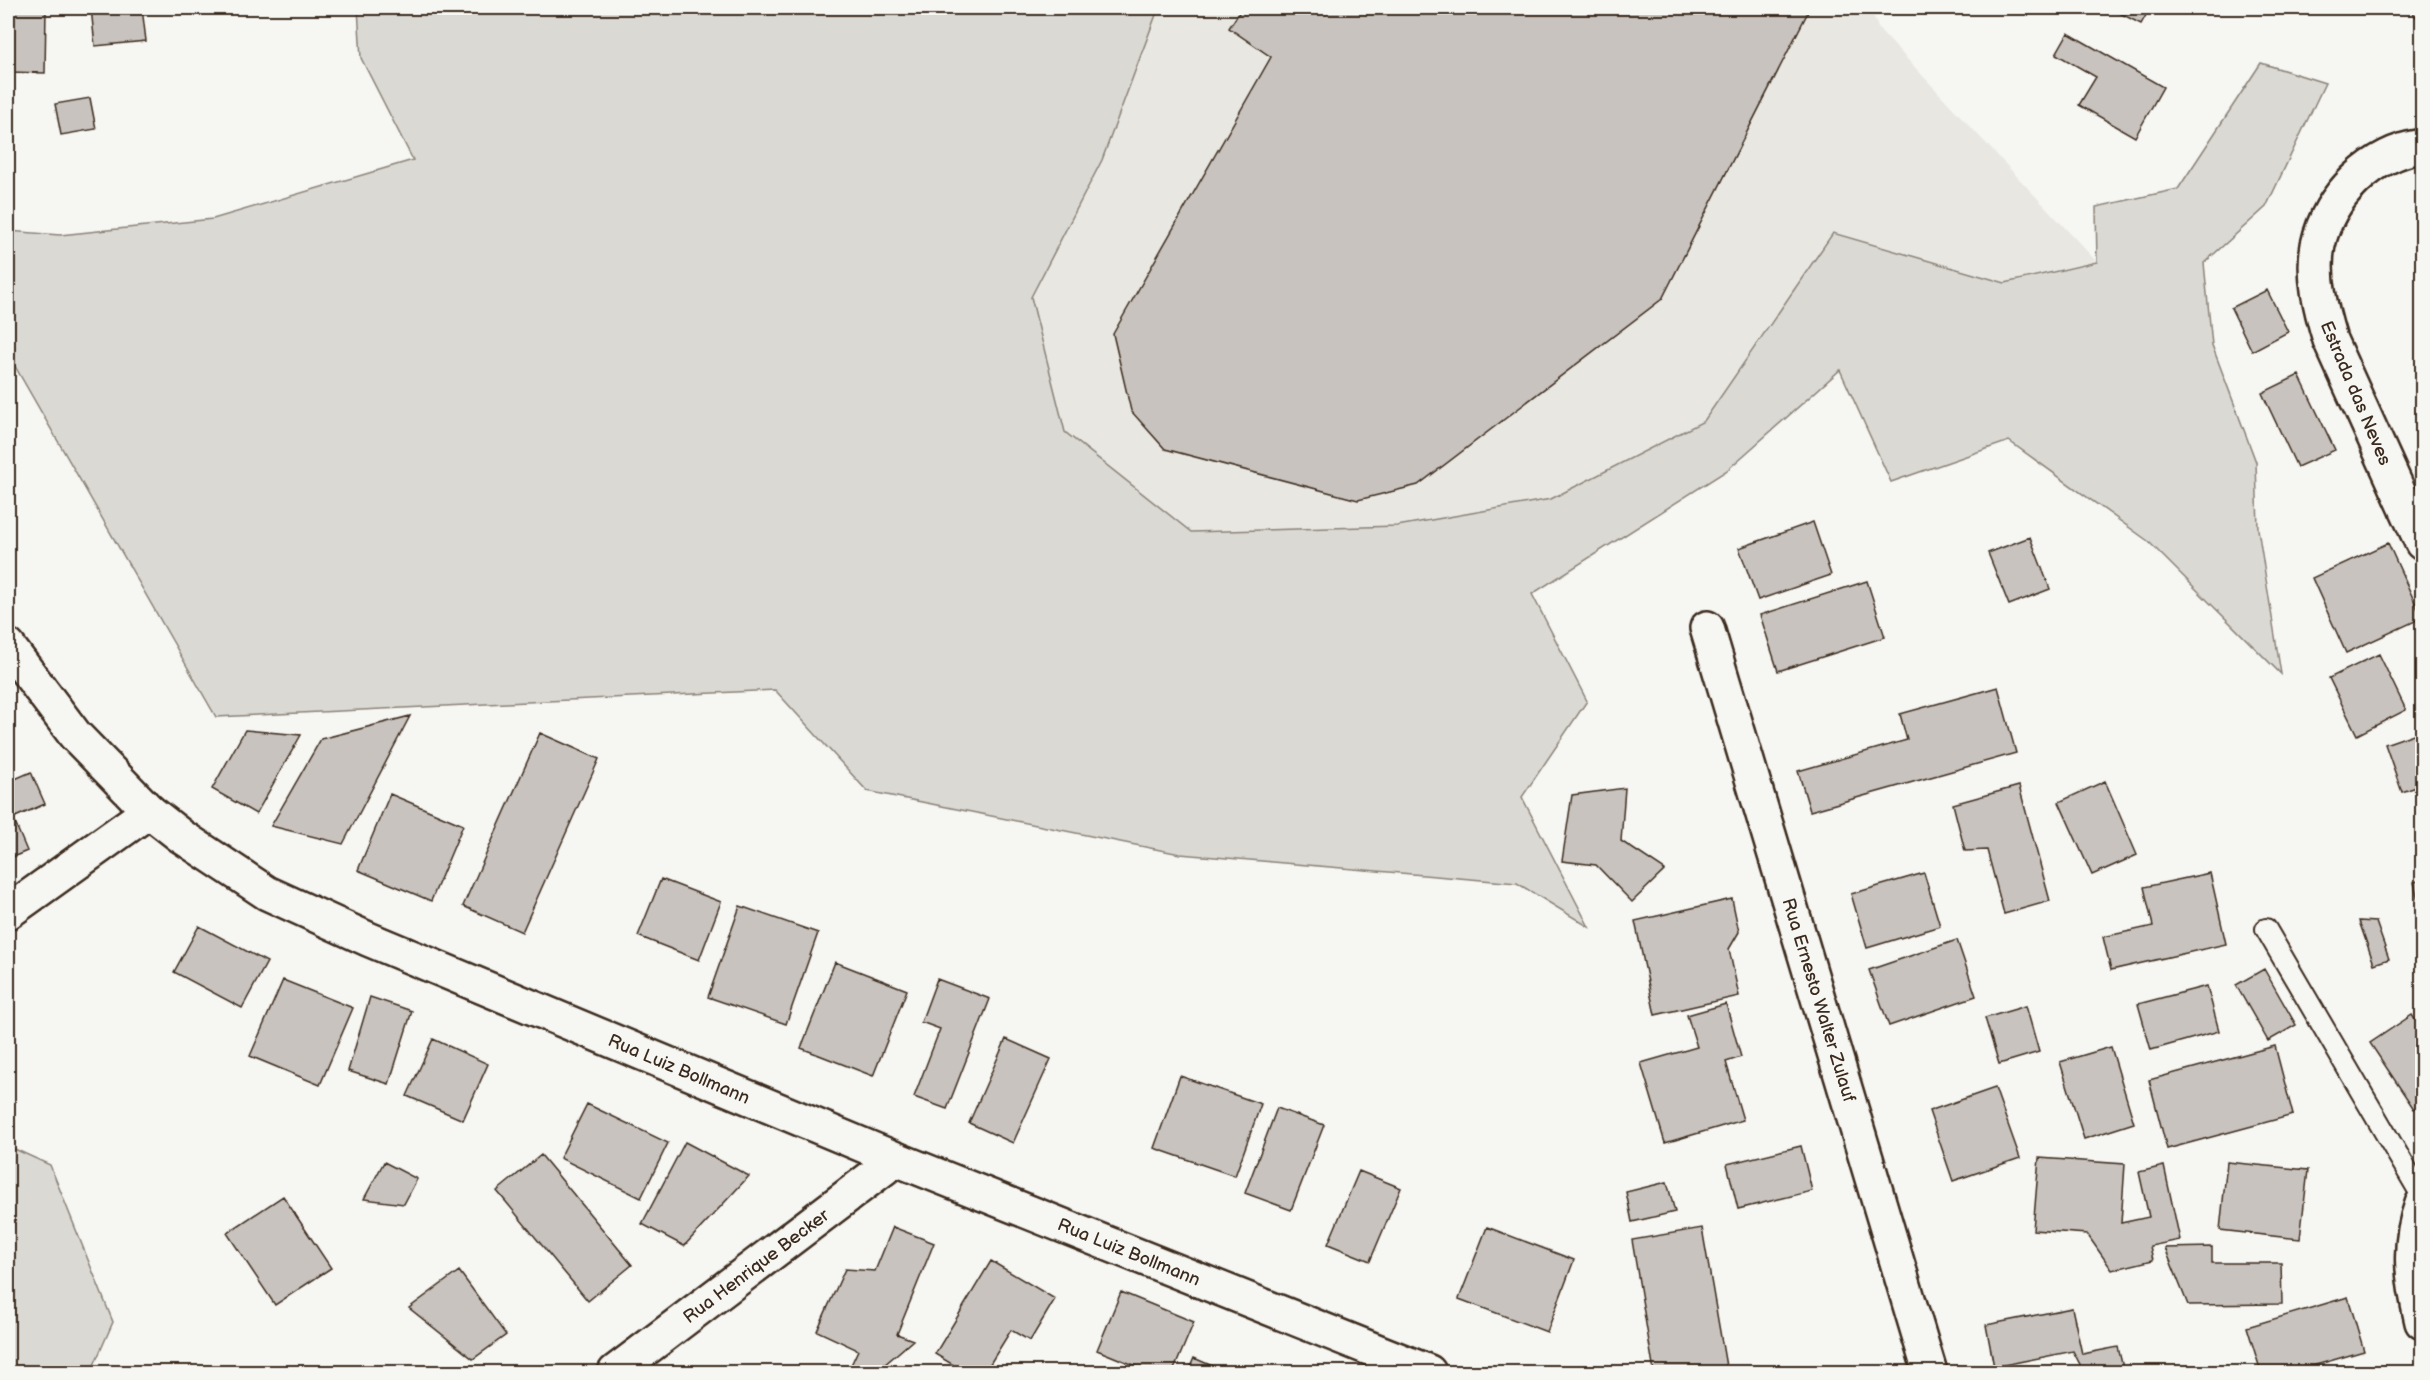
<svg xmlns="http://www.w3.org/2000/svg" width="2430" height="1380" font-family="'Balsamiq Sans',sans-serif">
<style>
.built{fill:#e8e7e2}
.green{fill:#dad9d3;stroke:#8a8278;stroke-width:1.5}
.building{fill:#c8c3be;stroke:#3b2a1e;stroke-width:1.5}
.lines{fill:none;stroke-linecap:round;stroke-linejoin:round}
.lane-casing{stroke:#3b2a1e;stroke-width:24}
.street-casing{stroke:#3b2a1e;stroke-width:38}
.secondary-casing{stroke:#3b2a1e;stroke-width:38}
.lane{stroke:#f6f6f2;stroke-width:20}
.street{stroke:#f6f6f2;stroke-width:33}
.secondary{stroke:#f6f6f2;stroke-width:33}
.labels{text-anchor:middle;stroke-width:4.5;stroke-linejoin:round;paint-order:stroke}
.street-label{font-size:18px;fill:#3b2a1e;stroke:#f6f6f2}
</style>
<rect width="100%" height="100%" fill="#f6f6f2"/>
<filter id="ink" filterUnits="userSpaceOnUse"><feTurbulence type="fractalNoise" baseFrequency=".0167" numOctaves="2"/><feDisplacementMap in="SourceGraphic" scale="12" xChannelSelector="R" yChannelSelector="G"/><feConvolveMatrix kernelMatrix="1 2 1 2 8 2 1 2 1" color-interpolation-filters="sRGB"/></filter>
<g filter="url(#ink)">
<path class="built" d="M 705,8 L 1871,8 L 1878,28 L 2097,262 L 2016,371 L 1797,285 L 1704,421 L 1413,713 L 808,669 Z"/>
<path class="green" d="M 358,8 L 1162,8 L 1157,12 L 1102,160 L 1031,297 L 1065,432 L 1191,532 L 1397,526 L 1551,499 L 1704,421 L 1833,233 L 2005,283 L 2097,262 L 2096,207 L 2178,189 L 2261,63 L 2325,83 L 2266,207 L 2204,263 L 2212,345 L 2256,462 L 2258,529 L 2281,674 L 2148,541 L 2009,441 L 1891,482 L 1840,370 L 1726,471 L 1532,594 L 1587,701 L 1522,797 L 1589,927 L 1517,883 L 1180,854 L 867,791 L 775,690 L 216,717 L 8,354 L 8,231 L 60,235 L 213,219 L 413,160 L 361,58 Z
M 8,1146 L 50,1165 L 113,1322 L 91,1372 L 8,1372 Z"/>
<path class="building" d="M 8,8 L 46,8 L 45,73 L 8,72 Z
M 91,8 L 142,8 L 146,41 L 95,46 Z
M 1242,8 L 1810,8 L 1662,299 L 1418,485 L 1358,500 L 1165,449 L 1131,411 L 1113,334 L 1271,57 L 1229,28 Z
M 2110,8 L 2150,8 L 2141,24 Z
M 2409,8 L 2422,8 L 2422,14 L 2417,18 Z
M 2068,33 L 2163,87 L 2135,137 L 2079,105 L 2096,77 L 2056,54 Z
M 90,98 L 96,129 L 61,135 L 55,104 Z
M 2267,290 L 2288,332 L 2252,351 L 2231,308 Z
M 2299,375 L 2335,450 L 2297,467 L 2262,393 Z
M 1813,522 L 1831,575 L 1758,600 L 1739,548 Z
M 2030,537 L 2050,589 L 2009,605 L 1988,553 Z
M 2388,543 L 2422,618 L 2346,653 L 2312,578 Z
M 1867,581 L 1885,637 L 1778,671 L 1760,615 Z
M 2379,654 L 2406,710 L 2357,735 L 2329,678 Z
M 1998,687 L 2016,753 L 1810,811 L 1798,771 L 1907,740 L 1900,714 Z
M 410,716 L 343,844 L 271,826 L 321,739 Z
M 245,730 L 301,735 L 256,814 L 212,789 Z
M 2422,731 L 2422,785 L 2402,792 L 2385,744 Z
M 540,733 L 599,759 L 522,932 L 463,906 Z
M 31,772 L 45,804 L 13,818 L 27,851 L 8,859 L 8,782 Z
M 2105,781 L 2137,855 L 2092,875 L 2059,802 Z
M 2019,786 L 2050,901 L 2004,914 L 1987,850 L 1965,851 L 1953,804 Z
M 1625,788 L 1621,841 L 1665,870 L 1632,902 L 1596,865 L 1562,861 L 1572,795 Z
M 390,794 L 463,825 L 431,901 L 358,870 Z
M 1924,873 L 1940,926 L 1867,948 L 1851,894 Z
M 2210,873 L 2226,944 L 2111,970 L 2103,937 L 2153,926 L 2144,887 Z
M 661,879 L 721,902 L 699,960 L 638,936 Z
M 2422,880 L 2422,921 L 2414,882 Z
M 1732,899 L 1739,932 L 1729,949 L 1739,996 L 1655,1015 L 1635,921 Z
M 740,906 L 818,933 L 786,1024 L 708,997 Z
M 2359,921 L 2376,922 L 2389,959 L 2374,964 Z
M 199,926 L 267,962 L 242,1008 L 174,972 Z
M 1957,940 L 1976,996 L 1889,1026 L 1869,970 Z
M 835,962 L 907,990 L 873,1076 L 801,1048 Z
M 2264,969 L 2296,1025 L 2268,1041 L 2236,985 Z
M 937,979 L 990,999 L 947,1109 L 914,1097 L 940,1029 L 921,1022 Z
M 283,980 L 353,1008 L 320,1085 L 250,1056 Z
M 2207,986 L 2219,1031 L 2151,1050 L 2138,1004 Z
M 370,997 L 412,1011 L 389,1084 L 348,1071 Z
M 1726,1004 L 1741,1057 L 1726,1062 L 1743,1120 L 1665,1143 L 1641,1063 L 1697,1047 L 1687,1015 Z
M 2026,1006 L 2039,1052 L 1999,1064 L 1985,1018 Z
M 2412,1015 L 2422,1030 L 2422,1104 L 2414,1109 L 2370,1043 Z
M 433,1039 L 488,1064 L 463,1120 L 407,1096 Z
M 1006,1039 L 1051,1059 L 1013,1143 L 969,1123 Z
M 2275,1046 L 2293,1115 L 2167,1149 L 2149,1080 Z
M 2111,1047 L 2134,1123 L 2084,1139 L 2060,1062 Z
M 1180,1076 L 1261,1104 L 1235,1176 L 1154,1148 Z
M 1995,1088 L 2020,1158 L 1953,1181 L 1929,1111 Z
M 587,1104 L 668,1143 L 641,1198 L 560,1158 Z
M 1277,1108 L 1324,1125 L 1291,1210 L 1245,1193 Z
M 685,1142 L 749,1176 L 684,1246 L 642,1224 Z
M 1801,1146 L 1812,1191 L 1738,1209 L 1727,1164 Z
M 541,1155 L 632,1265 L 588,1301 L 497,1191 Z
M 2039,1158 L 2125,1164 L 2121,1223 L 2149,1217 L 2139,1172 L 2164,1166 L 2180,1240 L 2150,1246 L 2153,1260 L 2112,1270 L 2087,1234 L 2033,1230 Z
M 384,1162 L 417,1179 L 404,1204 L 364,1199 Z
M 2227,1162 L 2308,1170 L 2300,1239 L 2220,1230 Z
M 1359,1171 L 1401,1188 L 1370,1261 L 1328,1244 Z
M 1667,1182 L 1675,1212 L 1632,1222 L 1626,1192 Z
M 283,1196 L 331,1268 L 275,1305 L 227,1233 Z
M 893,1227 L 934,1243 L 897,1334 L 913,1340 L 876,1372 L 867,1372 L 851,1365 L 858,1350 L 817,1331 L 845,1269 L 875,1271 Z
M 1487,1227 L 1574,1260 L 1547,1332 L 1459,1299 Z
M 1702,1228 L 1727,1372 L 1654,1372 L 1632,1240 Z
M 2212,1247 L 2212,1263 L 2281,1263 L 2282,1304 L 2188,1305 L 2165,1248 Z
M 991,1261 L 1055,1299 L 1030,1341 L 1011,1330 L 985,1372 L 965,1372 L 935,1354 Z
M 459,1271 L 506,1335 L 473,1359 L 409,1308 Z
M 1121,1292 L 1194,1322 L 1173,1372 L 1151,1372 L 1097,1350 Z
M 2348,1297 L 2364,1351 L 2292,1372 L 2261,1372 L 2247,1327 Z
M 2072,1308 L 2082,1354 L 2118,1347 L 2124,1372 L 2084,1372 L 2073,1351 L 1994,1367 L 1986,1325 Z
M 1194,1358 L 1226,1372 L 1188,1372 Z"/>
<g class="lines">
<g class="lane-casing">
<path id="lane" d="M 2266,929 L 2422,1196"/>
</g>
<g class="street-casing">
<path id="street" d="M 1707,628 L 1930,1372
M 8,912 L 149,811
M 615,1372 L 896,1159"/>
</g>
<g class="secondary-casing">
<path id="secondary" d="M 2422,146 C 2373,153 2329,195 2318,245 C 2312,276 2321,310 2330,340 L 2422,543
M 8,646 L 75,735 L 149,811 L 181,836 L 267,893 L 368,939 L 896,1159 L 1429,1372
M 2422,1204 C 2407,1245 2412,1281 2422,1322"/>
</g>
<use href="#lane" class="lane"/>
<use href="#street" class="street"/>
<use href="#secondary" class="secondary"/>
</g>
</g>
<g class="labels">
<g class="street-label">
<text transform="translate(2356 393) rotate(67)" y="6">Estrada das Neves</text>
<text transform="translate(1819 1000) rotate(73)" y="6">Rua Ernesto Walter Zulauf</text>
<text transform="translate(679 1069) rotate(23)" y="6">Rua Luiz Bollmann</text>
<text transform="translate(1129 1252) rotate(22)" y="6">Rua Luiz Bollmann</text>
<text transform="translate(756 1266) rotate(-37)" y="6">Rua Henrique Becker</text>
</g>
</g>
<rect width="2430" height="1380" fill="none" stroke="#f6f6f2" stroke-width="30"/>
<rect x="15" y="15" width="2400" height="1350" fill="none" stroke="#3b2a1e" stroke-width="2" filter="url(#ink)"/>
</svg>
